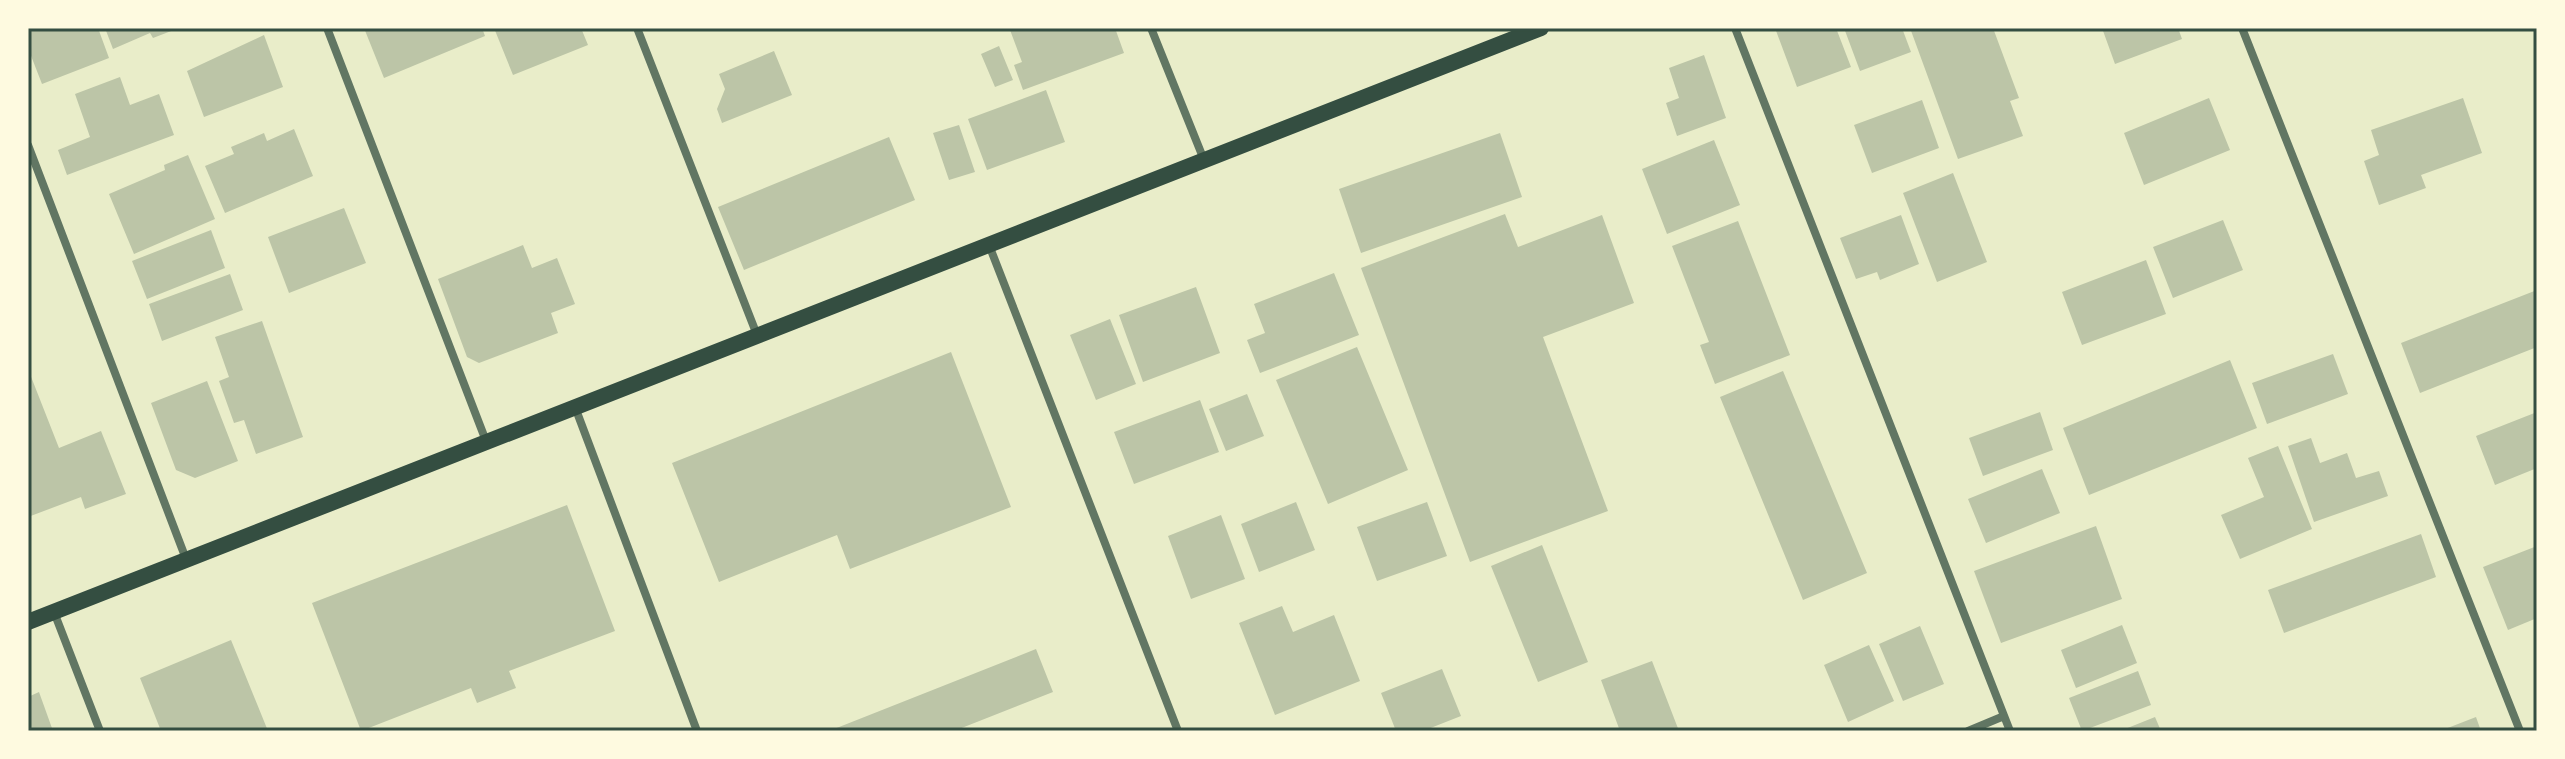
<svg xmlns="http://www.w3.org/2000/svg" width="2565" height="759" font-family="Poppins,sans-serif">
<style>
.building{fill:#bcc5a7}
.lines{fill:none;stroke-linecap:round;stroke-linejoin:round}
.minor{stroke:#617663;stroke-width:8}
.secondary{stroke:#344e41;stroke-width:16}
.neatline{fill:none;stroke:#344e41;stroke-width:3}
</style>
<rect width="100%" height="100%" fill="#e9edc9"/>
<path class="building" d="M 28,28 L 98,28 L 109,58 L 42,84 L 28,48 Z
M 105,28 L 179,28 L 153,38 L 150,33 L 113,49 Z
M 364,28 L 482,28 L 485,36 L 384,78 Z
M 494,28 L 581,28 L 588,45 L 513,75 Z
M 1015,28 L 1115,28 L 1124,53 L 1023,90 L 1014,65 L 1022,62 L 1010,30 Z
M 1775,28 L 1836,28 L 1851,67 L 1797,87 Z
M 1844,28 L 1902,28 L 1911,52 L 1860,71 Z
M 1910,28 L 1993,28 L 2019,98 L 2010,101 L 2023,136 L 1958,159 Z
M 2102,28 L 2178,28 L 2182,39 L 2115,64 Z
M 264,35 L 283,87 L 204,117 L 187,71 Z
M 999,46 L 1013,80 L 995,87 L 981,54 Z
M 774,51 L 792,95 L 722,123 L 717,109 L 725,89 L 719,74 Z
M 1704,55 L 1726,118 L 1677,136 L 1666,103 L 1679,98 L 1669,68 Z
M 120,77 L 130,105 L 159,94 L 174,135 L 67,175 L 58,150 L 90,137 L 75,94 Z
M 1046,90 L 1065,142 L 987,170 L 968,119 Z
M 2209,98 L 2230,150 L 2144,185 L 2124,133 Z
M 2463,98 L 2482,153 L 2421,175 L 2426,188 L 2379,205 L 2364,161 L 2379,155 L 2371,130 Z
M 1922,100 L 1939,148 L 1872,173 L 1854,125 Z
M 959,125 L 975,172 L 949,180 L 933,133 Z
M 294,129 L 313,176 L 225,213 L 205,166 L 234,154 L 231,147 L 264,133 L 267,141 Z
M 1500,133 L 1522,197 L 1361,253 L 1339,189 Z
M 889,137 L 915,200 L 744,270 L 718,207 Z
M 1714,140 L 1740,205 L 1667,234 L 1642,169 Z
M 188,155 L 215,219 L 134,254 L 109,194 L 165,170 L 164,165 Z
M 1953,173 L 1987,262 L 1937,282 L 1903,193 Z
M 344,208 L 366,263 L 289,293 L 268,237 Z
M 1505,214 L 1518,247 L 1602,215 L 1634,303 L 1543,337 L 1608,511 L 1470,562 L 1361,268 Z
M 1901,215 L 1919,264 L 1880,280 L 1877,272 L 1856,279 L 1840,238 Z
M 2223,220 L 2243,270 L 2173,298 L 2153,247 Z
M 1738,221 L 1790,355 L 1715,384 L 1700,345 L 1709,342 L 1672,246 Z
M 211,230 L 225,268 L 147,299 L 132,261 Z
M 523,245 L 532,268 L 557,258 L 575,304 L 551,313 L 558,333 L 479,363 L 467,357 L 438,279 Z
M 2146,260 L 2166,314 L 2082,345 L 2062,292 Z
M 1334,273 L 1359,335 L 1260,373 L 1247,340 L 1265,333 L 1254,304 Z
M 230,274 L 243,310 L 162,341 L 149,304 Z
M 1196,287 L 1220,353 L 1143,382 L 1119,315 Z
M 2537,290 L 2537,347 L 2420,393 L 2401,343 Z
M 1110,319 L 1136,384 L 1096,400 L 1070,335 Z
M 262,321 L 303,437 L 256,454 L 244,420 L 234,423 L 219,381 L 229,377 L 215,337 Z
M 1357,347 L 1408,470 L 1328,504 L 1276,380 Z
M 951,352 L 1011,507 L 850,569 L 837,535 L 719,582 L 672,463 Z
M 2333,354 L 2348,394 L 2267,424 L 2252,383 Z
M 2230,360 L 2257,428 L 2089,495 L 2063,428 Z
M 28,369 L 59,448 L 101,431 L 126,494 L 85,509 L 81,497 L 28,517 Z
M 1783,371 L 1867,573 L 1803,600 L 1720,397 Z
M 207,381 L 238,461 L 195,478 L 176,470 L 151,403 Z
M 1247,394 L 1264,436 L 1226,451 L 1209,409 Z
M 1200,400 L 1219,452 L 1134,484 L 1114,432 Z
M 2040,412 L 2053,450 L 1983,476 L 1969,438 Z
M 2537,412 L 2537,468 L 2495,485 L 2476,436 Z
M 2311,438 L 2320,463 L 2347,453 L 2356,478 L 2379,471 L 2388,496 L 2314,522 L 2288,446 Z
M 2278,446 L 2312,529 L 2240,559 L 2221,515 L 2264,497 L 2248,458 Z
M 2042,469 L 2060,513 L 1986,543 L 1968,499 Z
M 1296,502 L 1315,550 L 1259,572 L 1241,524 Z
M 1427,502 L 1447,556 L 1377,581 L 1357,527 Z
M 567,505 L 615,631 L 509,671 L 516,688 L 477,703 L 471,688 L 361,731 L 312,603 Z
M 1221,515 L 1245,579 L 1191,599 L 1168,536 Z
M 2096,526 L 2122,599 L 2001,643 L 1974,571 Z
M 2421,534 L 2436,577 L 2284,633 L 2268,590 Z
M 1542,545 L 1588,662 L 1538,682 L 1491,566 Z
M 2537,546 L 2537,618 L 2508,630 L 2483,567 Z
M 1282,606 L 1293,632 L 1334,615 L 1360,681 L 1275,715 L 1239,623 Z
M 2122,625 L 2137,663 L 2076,688 L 2061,650 Z
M 1920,626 L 1944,684 L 1903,701 L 1879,644 Z
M 231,640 L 268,731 L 161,731 L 140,678 Z
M 1869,645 L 1894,701 L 1848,722 L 1824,665 Z
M 1036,649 L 1053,692 L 954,731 L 829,731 Z
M 1652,661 L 1679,731 L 1620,731 L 1601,680 Z
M 1442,669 L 1461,716 L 1423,731 L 1396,731 L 1381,693 Z
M 2138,671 L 2151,705 L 2082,731 L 2069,698 Z
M 39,692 L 53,731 L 28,731 L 28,697 Z
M 2155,717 L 2161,731 L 2120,731 Z
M 2476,717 L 2481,731 L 2440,731 Z"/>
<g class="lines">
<path class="minor" d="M 327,28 L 486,441
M 637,28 L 757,335
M 1151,28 L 1204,160
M 1735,28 L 2010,731
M 2242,28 L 2520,731
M 28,145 L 186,559
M 989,245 L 1178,731
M 575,407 L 697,731
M 54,612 L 100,731
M 1968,731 L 2004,716"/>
<path class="secondary" d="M 28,622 L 1541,28"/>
</g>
<rect width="2565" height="759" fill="none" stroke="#fefae0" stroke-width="60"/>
<rect x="30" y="30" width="2505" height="699" class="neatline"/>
</svg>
